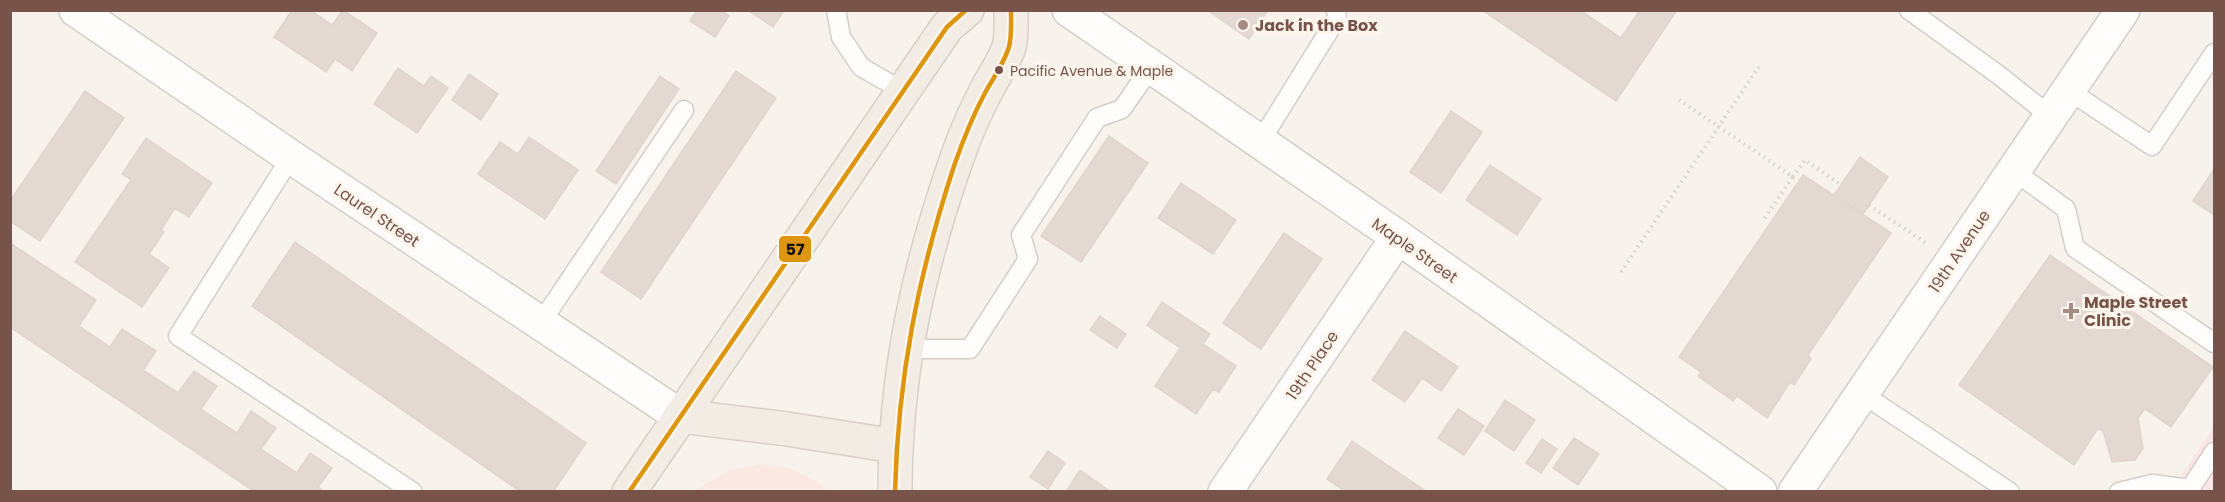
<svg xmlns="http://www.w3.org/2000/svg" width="2225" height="502" font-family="Poppins,sans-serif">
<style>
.commercial{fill:#fbe8e2}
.medical{fill:#fae5e7}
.building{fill:#e4d8d3;stroke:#e1d4ce;stroke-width:1.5}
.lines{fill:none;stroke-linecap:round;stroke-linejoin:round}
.service-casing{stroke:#d6cdc8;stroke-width:21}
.minor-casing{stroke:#d6cdc8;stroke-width:36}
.tertiary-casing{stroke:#d6cdc8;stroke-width:36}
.primary-casing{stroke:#dacec9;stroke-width:36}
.path{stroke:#dbd0cd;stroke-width:4;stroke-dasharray:1.5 4.5;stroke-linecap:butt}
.service{stroke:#fefdfc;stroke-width:18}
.minor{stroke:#fefdfc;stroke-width:33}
.tertiary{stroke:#fefdfc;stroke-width:33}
.primary{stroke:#f3ece5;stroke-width:33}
.bus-1-casing{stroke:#fff6ee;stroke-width:9}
.bus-1{stroke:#de950f;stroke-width:4.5}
.poi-dot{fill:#a58b83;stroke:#fff6ee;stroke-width:2}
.bus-dot{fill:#78534a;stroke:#fff6ee;stroke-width:2}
.labels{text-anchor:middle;stroke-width:6;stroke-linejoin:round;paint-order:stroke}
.bus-label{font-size:14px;fill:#78534a;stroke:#fff6ee;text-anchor:start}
.poi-label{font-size:16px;font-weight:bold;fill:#78534a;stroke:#fff6ee;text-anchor:start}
.street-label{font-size:16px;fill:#78534a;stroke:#fff6ee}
.line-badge{stroke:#fff6ee;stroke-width:2}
.pale-badge-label{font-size:16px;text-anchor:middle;font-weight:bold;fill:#111}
</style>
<rect width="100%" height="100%" fill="#f8f2ec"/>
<path class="commercial" d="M 762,464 L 792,469 L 819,483 L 827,491 L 695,491 L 731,469 Z"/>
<path class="medical" d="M 2214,427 L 2214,491 L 2171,491 Z"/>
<path class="building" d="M 292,10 L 310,10 L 332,25 L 343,10 L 377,33 L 352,71 L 335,59 L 326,72 L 274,37 Z
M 697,10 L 721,10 L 729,16 L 715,37 L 690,21 Z
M 748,10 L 784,10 L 773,27 Z
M 1207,10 L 1268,10 L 1249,39 Z
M 1482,10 L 1580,10 L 1621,38 L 1640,10 L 1677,10 L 1616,101 Z
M 398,68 L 424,86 L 431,76 L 448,88 L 417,133 L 374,104 Z
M 736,71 L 776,98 L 641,299 L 601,272 Z
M 469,74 L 498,94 L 481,120 L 452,100 Z
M 660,76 L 679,89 L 616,184 L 596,171 Z
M 85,91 L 124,118 L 40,241 L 10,221 L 10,201 Z
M 1451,111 L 1482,132 L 1441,193 L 1410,172 Z
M 1109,136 L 1148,163 L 1081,262 L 1041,236 Z
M 529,137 L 578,170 L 545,219 L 478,174 L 500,142 L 518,154 Z
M 146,138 L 212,183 L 189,217 L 175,208 L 161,230 L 164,232 L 149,254 L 169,268 L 142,307 L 75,262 L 131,180 L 122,174 Z
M 1860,157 L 1888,177 L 1863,214 L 1834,195 Z
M 1490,165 L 1541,199 L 1517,235 L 1466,200 Z
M 2214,169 L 2214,215 L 2193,201 Z
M 1803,175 L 1891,233 L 1808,355 L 1811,359 L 1794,385 L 1790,382 L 1767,418 L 1737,396 L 1733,401 L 1698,376 L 1701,372 L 1679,357 Z
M 1181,183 L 1236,220 L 1213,254 L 1158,218 Z
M 1284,233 L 1322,259 L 1261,349 L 1223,323 Z
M 295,242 L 586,443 L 553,492 L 521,492 L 252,306 Z
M 10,243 L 96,300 L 79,326 L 110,347 L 122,329 L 156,351 L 143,370 L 178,393 L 194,371 L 217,386 L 201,409 L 237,433 L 251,411 L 276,428 L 261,449 L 297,473 L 310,453 L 332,468 L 318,487 L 324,492 L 255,492 L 10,327 Z
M 2050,255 L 2213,367 L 2171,427 L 2145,409 L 2138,418 L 2143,448 L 2135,460 L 2112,462 L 2103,431 L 2098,428 L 2074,465 L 1959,385 Z
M 1162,302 L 1210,334 L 1203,344 L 1236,366 L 1219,392 L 1213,389 L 1196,414 L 1155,386 L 1180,348 L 1147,325 Z
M 1100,316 L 1126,334 L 1117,348 L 1090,330 Z
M 1405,331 L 1458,367 L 1441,391 L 1422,378 L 1405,402 L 1372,380 Z
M 1505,400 L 1535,420 L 1514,451 L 1485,431 Z
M 1458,409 L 1484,426 L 1464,455 L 1438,438 Z
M 1574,438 L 1599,454 L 1578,485 L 1553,468 Z
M 1542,439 L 1557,449 L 1541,473 L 1526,463 Z
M 1352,441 L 1427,492 L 1346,492 L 1327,479 Z
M 1048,451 L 1065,463 L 1048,489 L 1030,477 Z
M 1080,470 L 1111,492 L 1066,492 Z"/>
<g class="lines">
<g class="service-casing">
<path id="service" d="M 836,10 L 841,37 L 861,67 L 903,91
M 1909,10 L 2000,76 L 2050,116
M 2068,90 L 2152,146 L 2214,53
M 1260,142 L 1337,18 L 1336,10
M 291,157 L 178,336 L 413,492
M 2014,171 L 2066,209 L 2075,248 L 2214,343
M 540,324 L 684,110
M 906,349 L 970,349 L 1028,259 L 1021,235 L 1097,118 L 1122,109 L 1151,67
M 1861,393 L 2010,492
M 2119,492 L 2152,484 L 2190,489 L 2214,452"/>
</g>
<g class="minor-casing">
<path id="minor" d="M 76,10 L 291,157 L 680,416
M 1225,492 L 1398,237
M 1795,492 L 2123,10"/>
</g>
<g class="tertiary-casing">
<path id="tertiary" d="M 1069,10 L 1398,237 L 1760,492"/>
</g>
<g class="primary-casing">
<path id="primary" d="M 680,416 L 787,429 L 895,446
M 629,492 L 947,27 L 967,10
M 895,492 C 895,373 918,269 957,158 C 965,135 975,112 986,91 C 993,77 1004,62 1009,47 C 1012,36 1011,22 1011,10"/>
</g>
<path class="path" d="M 1679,100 L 1793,177 L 1764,219
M 1793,177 L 1805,160 L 1841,185
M 1869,205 L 1926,243
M 1621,272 L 1760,65"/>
<use href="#service" class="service"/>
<use href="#minor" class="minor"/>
<use href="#tertiary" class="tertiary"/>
<use href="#primary" class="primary"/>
<g class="bus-1-casing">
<path id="bus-1" d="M 629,492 L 947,27 L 966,10
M 895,492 C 898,376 918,276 954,166 C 963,140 973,115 986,91 C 994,77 1004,63 1009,47 C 1012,35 1011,22 1011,10"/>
</g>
<use href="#bus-1" class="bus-1"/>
</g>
<g class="poi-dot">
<circle cx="1243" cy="25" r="6"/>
<path d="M2068 302h6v6h6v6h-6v6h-6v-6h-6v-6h6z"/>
</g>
<circle class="bus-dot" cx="999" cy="70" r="5"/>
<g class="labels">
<g class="bus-label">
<text x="1010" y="76">Pacific Avenue &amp; Maple</text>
</g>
<g class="poi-label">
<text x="1255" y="31">Jack in the Box</text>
<text x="2084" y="308">Maple Street<tspan x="2084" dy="18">Clinic</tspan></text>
</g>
<g class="street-label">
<text transform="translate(377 215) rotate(34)" y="6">Laurel Street</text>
<text transform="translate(1415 250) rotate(35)" y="6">Maple Street</text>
<text transform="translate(1959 251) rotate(-56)" y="6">19th Avenue</text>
<text transform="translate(1312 365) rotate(-56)" y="6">19th Place</text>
</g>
</g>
<rect class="line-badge" x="778" y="235" width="34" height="28" rx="6" fill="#de950f"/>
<g class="pale-badge-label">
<text x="795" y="255">57</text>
</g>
<rect width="2225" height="502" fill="none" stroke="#78534a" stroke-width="24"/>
</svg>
